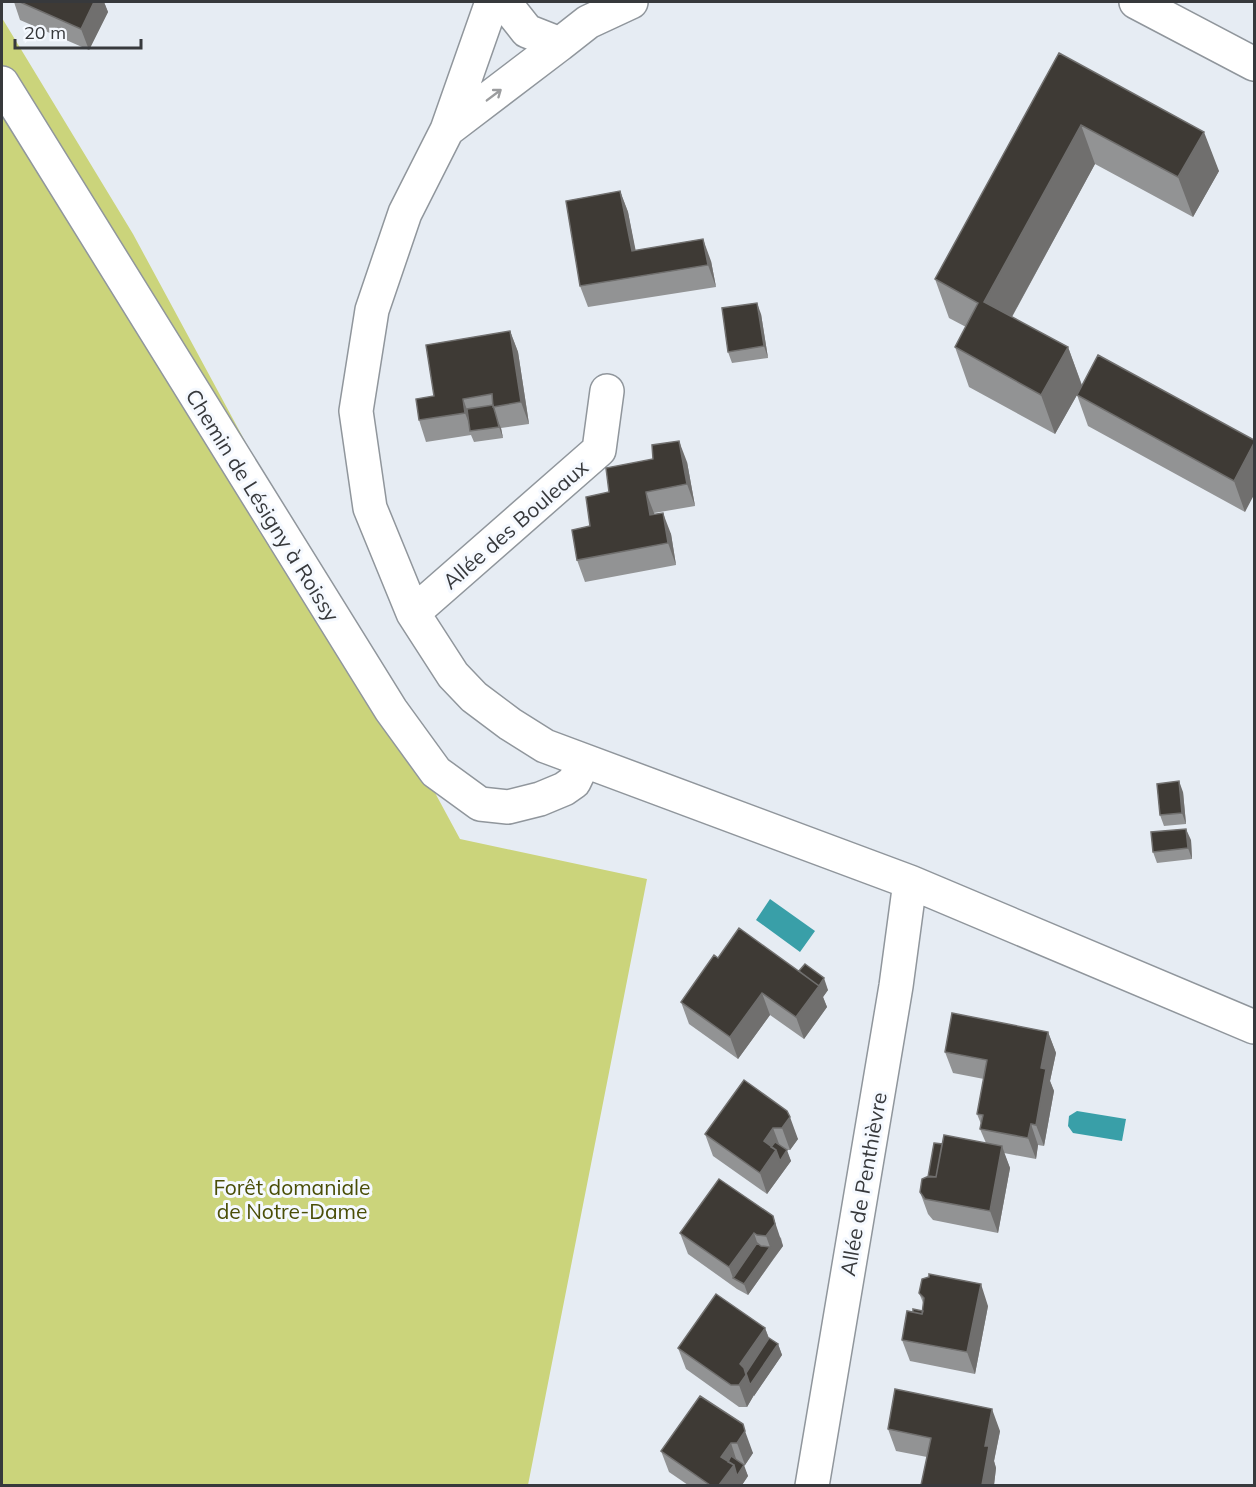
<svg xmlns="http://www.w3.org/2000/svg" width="1256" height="1487" viewBox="0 0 1256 1487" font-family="Mulish,sans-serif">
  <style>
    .green { fill: #cbd47b }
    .water { fill: #399fa8 }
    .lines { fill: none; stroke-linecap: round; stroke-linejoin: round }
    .minor-casing { stroke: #90969c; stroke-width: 36 }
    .minor { stroke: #fff; stroke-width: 33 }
    .wall { fill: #929394 }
    .shaded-wall { fill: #706f6e }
    .building { fill: #3e3a35; stroke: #706f6e; stroke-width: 1.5 }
    .oneway { stroke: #9b9c9e }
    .labels { text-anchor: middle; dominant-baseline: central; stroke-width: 6; stroke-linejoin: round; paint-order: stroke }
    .street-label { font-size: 21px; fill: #37393c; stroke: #f5f9ff }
    .park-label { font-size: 21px; fill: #4a4e07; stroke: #f5f9ff }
  </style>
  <rect width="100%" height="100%" fill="#e6ecf3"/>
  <path class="green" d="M2 18 133 234 460 839 647 879 528 1485H2Z"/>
  <path class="water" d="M770 899 815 931 800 952 756 920Z
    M1077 1111 1126 1119 1122 1141 1073 1133 1068 1126 1069 1116Z"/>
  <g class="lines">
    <defs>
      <path id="minor" d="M492 2 447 130 405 213 372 310 356 411 370 508 413 613 453 675 474 697 510 724 545 746 910 882 1254 1027
        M504 2 527 31 560 44 588 22 631 2
        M1136 2 1254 64
        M2 83 391 710 436 772 480 804 508 807 540 799 564 789 574 782 584 761
        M447 130 560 44
        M413 613 599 450 607 391
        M812 1486 896 986 910 882"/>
    </defs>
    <use href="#minor" class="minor-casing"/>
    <use href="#minor" class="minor"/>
  </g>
  <path class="wall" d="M14 2H104L108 12 89 50 20 20Z
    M1059 53 1219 171 1193 217 1095 164 1012 317 1068 347 1082 385 1254 440 1245 512 1088 426 1077 395 1055 434 969 387 955 347 966 327 949 318 935 279Z
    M620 191 628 212 635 250 711 261 716 287 588 307 580 286Z
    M761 314 768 358 732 363 728 352Z
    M510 331 518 352 529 424 501 428 503 438 474 442 471 435 426 442 419 420 434 396Z
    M687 462 695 506 654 513 671 534 676 565 585 582 577 560 590 526 609 492Z
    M1183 792 1186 824 1164 826 1160 815Z
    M1191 840 1192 859 1157 863 1153 852Z
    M718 958 799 971 828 990 823 997 827 1007 804 1039 770 1015 738 1059 689 1024 681 1002Z
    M1048 1032 1056 1053 1050 1081 1054 1091 1044 1146 1038 1145 1036 1159 1004 1153 1010 1168 998 1233 933 1220 928 1214 920 1192 928 1177 942 1144 986 1143 980 1129 981 1124 977 1114 984 1079 953 1073 945 1052Z
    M744 1080 798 1139 790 1150H786L791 1161 767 1194 713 1156 705 1134Z
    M719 1179 781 1238 783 1246 748 1295 737 1289 688 1254 680 1233Z
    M919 1293 988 1306 975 1374 910 1361 902 1340 913 1312 923 1311 924 1305Z
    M765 1328 769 1338 778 1344 782 1355 754 1396V1395L747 1407H739L686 1369 678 1348Z
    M700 1396 753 1453 745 1465H743L748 1476 742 1485H688L669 1472 661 1451Z
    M888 1429 1000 1431 994 1461 996 1468 994 1485H921L927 1457 896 1451Z"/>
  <path class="shaded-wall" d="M94 2H104L108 12 89 50 81 29Z
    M1081 125 1095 164 998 342 984 302Z
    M1204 132 1219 171 1193 217 1178 177Z
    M620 191 628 212 640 272 632 251Z
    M703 239 711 261 716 287 708 265Z
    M757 303 761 314 768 358 764 346Z
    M510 331 518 352 529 424 521 402Z
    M1068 347 1082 386 1055 434 1041 395Z
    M463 399 471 420 472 431 465 413Z
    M497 419 501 428 503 438 499 427Z
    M679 441 687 462 695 506 687 484Z
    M1254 443V495L1245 512 1234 481Z
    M646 492 654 513 658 537 650 515Z
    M663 513 671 534 676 565 668 543Z
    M1179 781 1183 792 1186 824 1182 813Z
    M1186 829 1191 840 1192 859 1188 848Z
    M824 978 828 990 823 997 827 1007 804 1039 796 1017Z
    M762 993 770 1015 738 1059 730 1037Z
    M1048 1032 1056 1053 1050 1081 1054 1091 1044 1146 1036 1125 1041 1068Z
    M790 1117 798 1139 790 1150 782 1128Z
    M1031 1124 1038 1145 1036 1159 1028 1138Z
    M773 1128 781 1149 787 1150 791 1161 767 1194 760 1173 764 1141Z
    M1002 1146 1010 1168 998 1233 990 1211Z
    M773 1216 783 1246 774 1258 766 1236Z
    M754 1233 761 1254 733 1278 729 1267Z
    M770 1247 774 1258 748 1295 744 1284Z
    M981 1284 988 1306 975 1374 967 1352Z
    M765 1328 773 1350 778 1344 782 1355 754 1396V1395L747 1407 739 1385 740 1364Z
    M992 1409 1000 1431 994 1461 996 1468 994 1485H982L985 1446Z
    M745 1431 753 1453 745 1465 737 1443Z
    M731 1443 738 1465H744L748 1476 742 1485H719L721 1457Z"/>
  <path class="building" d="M20 2H94L81 29Z
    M1059 53 1204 132 1178 177 1081 125 984 302 1068 347 1041 395 955 347 978 303 935 279Z
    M620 191 632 251 703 239 708 265 580 286 566 201Z
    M757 303 764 346 728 352 722 308Z
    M510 331 521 402 493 407 492 394 463 399 465 413 419 420 416 399 434 396 426 345Z
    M1098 355 1254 440V443L1234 481 1077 395Z
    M493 405 497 419 499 427 470 431 467 409Z
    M679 441 687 484 646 492 650 515 663 513 668 543 577 560 572 530 590 526 586 497 609 492 606 468 653 459 652 445Z
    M1179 781 1182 813 1160 815 1157 784Z
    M1186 829 1188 848 1153 852 1151 832Z
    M739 928 819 986 796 1017 762 993 730 1037 681 1002 714 955 718 958Z
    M805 964 824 978 819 986 799 971Z
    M952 1013 1048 1032 1041 1068 1046 1069 1036 1125 1031 1124 1028 1138 980 1129 983 1115 977 1114 987 1060 945 1052Z
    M744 1080 787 1111 790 1117 782 1128H773L764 1141 776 1150 760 1173 705 1134Z
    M944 1135 1002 1146 990 1211 925 1199 920 1192 922 1179 929 1176 936 1177Z
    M775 1142 787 1150 780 1161 776 1150 771 1147Z
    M934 1143 942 1144 936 1177H928Z
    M719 1179 773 1216 775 1224 766 1236 757 1235 754 1233 729 1267 680 1233Z
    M757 1243 761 1246 770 1247 744 1284 733 1278Z
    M929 1274 981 1284 967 1352 902 1340 907 1311 922 1314 924 1298 919 1293 922 1279 929 1277Z
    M716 1294 765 1328 740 1364 744 1368 746 1375 739 1385H731L678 1348Z
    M913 1309 923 1311 922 1314 913 1312Z
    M769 1338 778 1344 750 1385 746 1373Z
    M895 1389 992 1409 985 1446H989L982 1485H921L931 1438 888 1429Z
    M700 1396 743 1424 745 1431 737 1443H731L721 1457 734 1465 719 1485H710L661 1451Z
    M731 1456 744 1465 737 1476 734 1465 728 1462Z"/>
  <defs><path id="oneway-shaft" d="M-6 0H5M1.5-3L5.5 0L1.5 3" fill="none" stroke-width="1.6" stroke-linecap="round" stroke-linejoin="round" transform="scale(1.5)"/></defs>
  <use class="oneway" href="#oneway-shaft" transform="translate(494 95) rotate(-37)"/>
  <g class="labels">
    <g class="street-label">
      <text transform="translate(263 505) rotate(58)">Chemin de Lésigny à Roissy</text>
      <text transform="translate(515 524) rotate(-41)">Allée des Bouleaux</text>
      <text transform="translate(863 1184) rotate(-80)">Allée de Penthièvre</text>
    </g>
    <g class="park-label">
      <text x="292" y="1187">Forêt domaniale<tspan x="292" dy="24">de Notre-Dame</tspan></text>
    </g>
  </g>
  <rect width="1256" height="1487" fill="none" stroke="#37393c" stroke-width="6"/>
  <path d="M15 39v9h126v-9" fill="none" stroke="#37393c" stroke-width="3"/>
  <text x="24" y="39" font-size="18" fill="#37393c" stroke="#f5f9ff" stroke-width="4.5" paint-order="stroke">20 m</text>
</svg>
